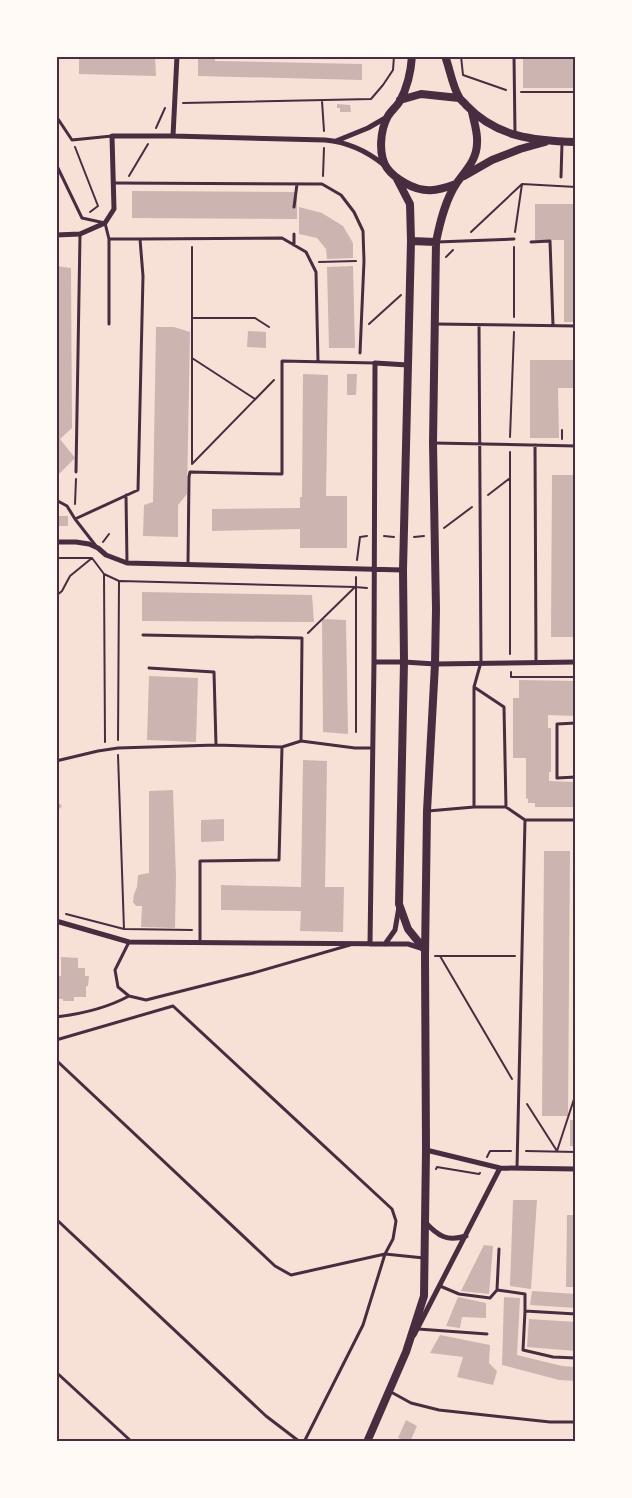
<svg xmlns="http://www.w3.org/2000/svg" width="632" height="1498" viewBox="0 0 632 1498" font-family="Raleway,sans-serif">
  <style>
    .building { fill: #ccb4b1 }
    .lines { fill: none; stroke-linecap: round; stroke-linejoin: round }
    .path { stroke: #4a2c40; stroke-width: 2 }
    .service { stroke: #4a2c40; stroke-width: 3 }
    .minor { stroke: #4a2c40; stroke-width: 5 }
    .tertiary { stroke: #4a2c40; stroke-width: 8 }
    .neatline { fill: none; stroke: #4a2c40; stroke-width: 2 }
  </style>
  <rect width="100%" height="100%" fill="#f7e1d7"/>
  <path class="building" d="M79 56H155L156 76 79 74Z
    M198 56H215V61L362 64V80L198 76Z
    M523 56H576V88H523Z
    M337 104 350 105 351 112H340V108H337Z
    M132 191 297 192V219L132 218Z
    M535 204H576V322H564V240H535Z
    M299 207 322 213 343 226 353 243V258L327 259 326 249 317 238 299 234Z
    M56 266 71 268 72 428 60 439 75 458 56 477Z
    M353 266 355 348H329L327 267Z
    M156 327H174L190 332 187 494 178 505V537L143 536 144 505 153 502Z
    M248 331 266 332V348L247 347Z
    M530 360H576V388H558L559 438H530Z
    M303 374 328 375 326 496H347V548H300V529L212 531V509L300 508V497H302Z
    M347 374H357L356 395H347Z
    M552 475H576V637H551Z
    M56 516H68V526H56Z
    M142 592 312 595 314 622 142 621Z
    M322 619 346 620 348 734 323 732Z
    M149 676 198 678 196 742 147 740Z
    M519 680 576 681V716L548 715V728H551V772H549V781L576 782V807H535V803H528V799L526 798V758H513V698H519Z
    M303 760 327 761 325 887H344L343 932 300 931 301 911 221 910V885L301 887Z
    M173 790 176 877 175 928 141 927 142 906H136L133 902 134 894 137 887 138 875 149 873V791Z
    M56 800 62 806 56 812Z
    M224 819V841L201 842V820Z
    M544 851H570L568 1116H542Z
    M61 957 78 958V968H85V976H89L88 986H86V997H74V1001H63V999H56V976H61Z
    M570 1120H576V1146H570Z
    M513 1200H537L531 1289 510 1286Z
    M567 1215H576V1287H566Z
    M484 1245 493 1246 489 1294 461 1291Z
    M532 1291 576 1294V1308L530 1305Z
    M458 1297 486 1303V1318L462 1317 460 1328 446 1326Z
    M504 1297 520 1298 517 1355 562 1366 576 1367V1381L559 1380 502 1365Z
    M529 1319 576 1322V1351L527 1347Z
    M440 1335 490 1345 489 1363 497 1371 493 1385 457 1377 463 1357 430 1353Z
    M406 1420 417 1426 410 1442 398 1438Z"/>
  <g class="lines">
    <path class="path" d="M461 56 463 75 506 90
      M521 92H576
      M322 101 324 131
      M183 103 371 99 383 85 393 70 394 56
      M156 128 165 108
      M75 147 98 206 90 212
      M129 176 148 144
      M323 176 324 148
      M471 232 522 184
      M515 232 522 184 576 187
      M192 247V464
      M446 257 453 250
      M319 262 356 261
      M514 317V247
      M192 318H255L269 327
      M369 324 401 295
      M192 358 255 399
      M562 430V439
      M510 437 514 332
      M192 464 274 380
      M488 495 510 478
      M75 504 76 479
      M444 528 472 507
      M384 536 394 537
      M414 537 424 536
      M103 542 109 534
      M56 558H91
      M357 560 360 537 367 536
      M104 574 119 581 118 740
      M120 581 355 587
      M56 596 62 591 70 576 92 558 104 574 105 742
      M308 633 355 587 367 588
      M510 654V452
      M511 672V677H576
      M356 732V577
      M118 755 124 929
      M66 914 124 929 192 930
      M435 956H515
      M440 956 512 1079
      M527 1104 557 1151 576 1093
      M526 1151 576 1152
      M487 1157 490 1151H511
      M436 1169 437 1167 479 1174 480 1173"/>
    <path class="service" d="M514 56 515 133
      M56 116 72 140 112 136
      M56 164 82 218 105 223 109 239H111
      M561 177 562 143
      M113 183 322 184 341 195 354 212 363 231 364 261 360 353
      M294 207 297 184
      M140 239 282 238 306 252 316 272 318 362
      M437 242 514 239
      M531 242 550 241 553 325
      M294 245V234
      M436 324 576 326
      M434 443 576 446
      M535 445 536 662
      M76 472 80 235
      M126 495 127 562
      M56 500 67 506 75 519 96 546
      M75 519 138 490 143 276 140 239H109V324
      M188 564 189 477 190 472 282 474V361L375 363
      M143 635 302 638 301 741
      M149 668 214 672 216 745
      M474 687 504 707 506 807 525 820 517 1168
      M576 723 557 724V778L576 777
      M56 761 98 751 118 748 216 745 282 747 301 741 355 748H373
      M474 807H506
      M428 811 474 807V687L481 662 479 325
      M525 820H576
      M129 942 115 970 118 987 129 996 146 1000 253 973 350 945
      M200 943V861L279 860 282 747
      M56 1017C81 1014 107 1008 129 996
      M56 1040 173 1006 392 1209 396 1221 393 1239 385 1254 363 1325 304 1442
      M56 1060 275 1266 291 1275 385 1254 424 1258
      M56 1219 266 1416 300 1442
      M440 1286 459 1294 490 1298 497 1290 499 1249
      M497 1290 525 1294V1311
      M576 1314 525 1311 523 1350 553 1357 576 1358
      M418 1329 487 1334
      M56 1372 132 1442
      M391 1392 411 1403 439 1410 550 1422H576"/>
    <path class="minor" d="M173 136 177 56
      M336 141 368 128 387 117
      M56 235 80 234 105 223 114 209 112 136H173L325 140C347 142 367 151 384 165
      M56 542H76L89 544 98 548 106 555 127 563 403 570
      M374 662 375 363 408 365
      M56 921 129 942 408 944 424 949
      M370 944 374 662H404L435 664 576 662
      M385 944 395 930 399 907
      M426 1150 500 1168 576 1169
      M425 1222C438 1236 447 1242 466 1236
      M414 1335 500 1168"/>
    <path class="tertiary" d="M412 56C411 71 407 88 400 101 397 106 391 111 388 116 380 130 378 155 387 168 392 175 398 179 405 183 424 194 437 191 456 184
      M445 56C450 69 452 85 459 97 460 100 464 102 466 105 496 137 534 141 576 142
      M400 100 421 94 459 98
      M464 176 492 160 520 149 545 142
      M397 179 410 204 411 241 403 570 404 662 399 904 408 929 425 950
      M411 241 436 242
      M367 1442 406 1352 424 1296 426 1150 425 956 427 811 435 664 436 609 433 443 436 242C440 222 445 201 456 184 465 171 477 160 477 143 478 133 474 122 472 112"/>
  </g>
  <rect width="632" height="1498" fill="none" stroke="#fffaf5" stroke-width="115"/>
  <rect x="58" y="58" width="516" height="1382" class="neatline"/>
</svg>
